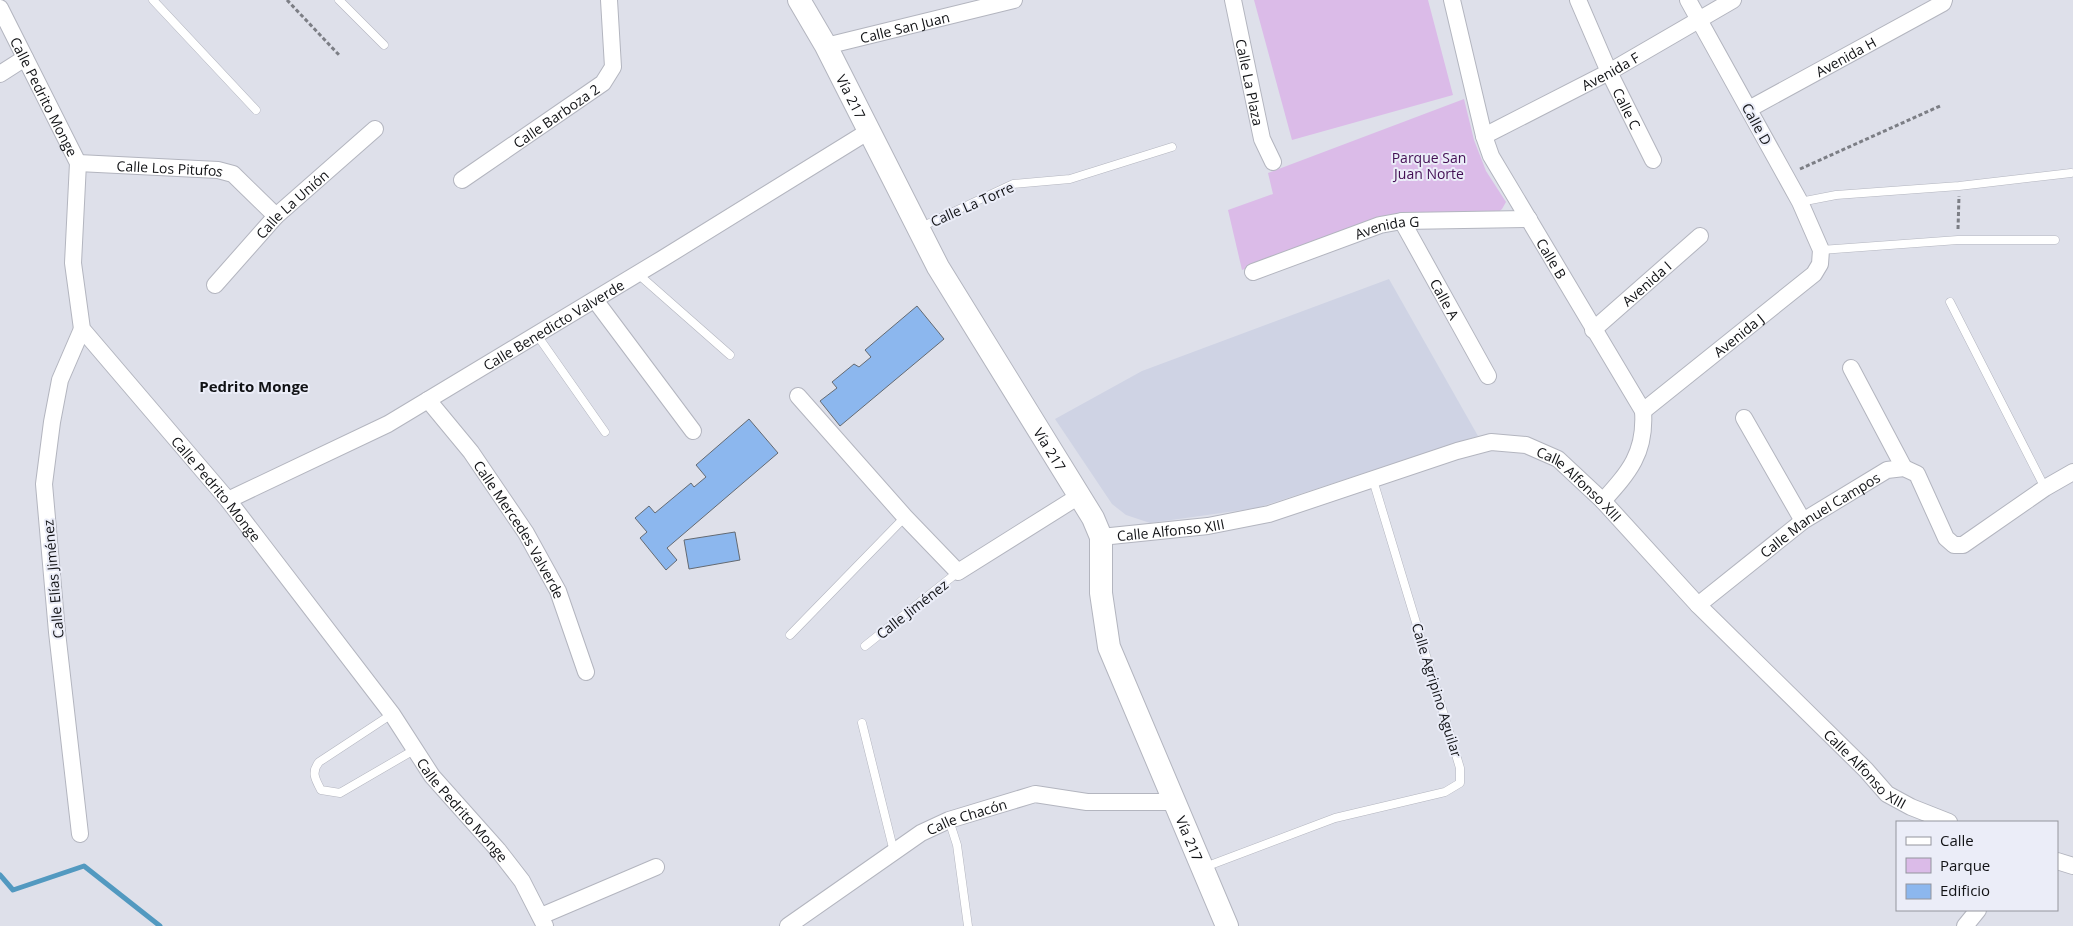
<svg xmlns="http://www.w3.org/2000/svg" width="2073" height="926" viewBox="0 0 2073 926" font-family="'Open Sans',sans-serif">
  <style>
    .built { fill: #cfd3e4 }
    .green { fill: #dbbbe8 }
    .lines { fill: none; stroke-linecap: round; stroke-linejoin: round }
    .stream { stroke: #5299c0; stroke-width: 5 }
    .building { fill: #8cb7ee; stroke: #646a72 }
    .service-casing { stroke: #b3b5bf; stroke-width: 9 }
    .minor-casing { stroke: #b3b5bf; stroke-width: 18 }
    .secondary-casing { stroke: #b3b5bf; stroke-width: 24 }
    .path { stroke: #7c7e85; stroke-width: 3; stroke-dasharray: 4 2.5; stroke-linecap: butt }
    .service { stroke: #fff; stroke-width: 8 }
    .minor { stroke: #fff; stroke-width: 16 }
    .secondary { stroke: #fff; stroke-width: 22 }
    .labels { text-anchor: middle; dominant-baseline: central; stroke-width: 4; stroke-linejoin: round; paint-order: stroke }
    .street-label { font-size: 14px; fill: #111215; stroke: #ebedf8 }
    .park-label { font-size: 14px; fill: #420e53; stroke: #ebedf8 }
    .neighbourhood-label { font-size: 15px; font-weight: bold; fill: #111215; stroke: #ebedf8 }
  </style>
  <rect width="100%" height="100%" fill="#dee0ea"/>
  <path class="built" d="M1389 279 1478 436 1257 508 1150 523 1126 515 1112 504 1055 419 1142 371Z"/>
  <path class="green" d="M1254 0H1428L1453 95 1292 140Z
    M1464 99 1474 140 1486 171 1506 202 1502 209 1496 214 1361 225 1242 270 1228 210 1273 194 1268 173Z"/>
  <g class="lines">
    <path class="stream" d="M0 875 13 890 84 866 160 926"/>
  </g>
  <path class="building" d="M917 306 944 339 840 426 820 401 837 388 832 382 854 364 859 367 871 357 865 350Z
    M749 419 778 453 667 548 677 560 666 570 640 538 647 532 635 518 649 506 655 513 691 483 694 487 706 477 696 465Z
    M735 532 740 560 689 569 684 540Z"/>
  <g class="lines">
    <defs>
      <path id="service" d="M153 0 256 110
        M339 0 384 45
        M1800 202 1836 195 1959 186 2071 173
        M921 227 1013 184 1070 179 1172 147
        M1821 250 1958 240H2055
        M638 274 730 355
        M1950 302 2045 488
        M537 335 605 432
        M790 635 905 517
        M865 646 958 572
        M392 714 319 762C311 772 315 779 321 790L340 793 414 750
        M862 723 894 852
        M949 820 957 845 968 926
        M1205 867 1335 818 1445 792 1460 783V768L1373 480"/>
      <g id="minor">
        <path id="s1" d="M1233 0 1262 139 1273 162"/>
        <path id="s2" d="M1452 0 1484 136 1491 156 1643 411C1646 453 1629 472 1603 501"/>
        <path id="s3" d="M1578 0 1609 72 1653 160"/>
        <path id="s4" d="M0 8 78 163 73 263 82 329 228 500 392 714 432 776 498 850 522 881 545 926"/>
        <path id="s5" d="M826 46 1014 0"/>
        <path d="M0 74 25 58"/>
        <path id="s6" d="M1749 109 1943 3 1944 0"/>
        <path id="s7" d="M1484 136 1609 72 1733 0"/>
        <path id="s8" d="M78 163 218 170 233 174 276 216"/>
        <path id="s9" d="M462 180 603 83 613 67 609 0"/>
        <path id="s10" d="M1402 221 1488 376"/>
        <path id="s11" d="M1253 272 1380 225 1402 221 1529 219"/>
        <path id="s12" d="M215 285 276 216 375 129"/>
        <path d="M595 300 693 431"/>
        <path id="s13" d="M1593 330 1700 236"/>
        <path d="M1851 368 1904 468"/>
        <path d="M798 396 905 517 958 572 1079 496"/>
        <path id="s14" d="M428 400 471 452 526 533 558 591 586 672"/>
        <path id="s15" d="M1643 411 1814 274 1820 264 1821 250 1800 202 1688 0"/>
        <path d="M1744 418 1803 521"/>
        <path id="s16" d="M228 500 388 424 662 259 869 131"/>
        <path id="s17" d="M1101 537 1208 526 1269 514 1457 451 1491 442 1526 445 1558 459 1603 501 1698 605 1866 770 1887 794 1911 807 1949 822"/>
        <path id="s18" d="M1698 605 1803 521 1887 470 1904 468 1917 474 1946 538 1954 545H1963L2045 488 2073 472"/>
        <path d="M80 834 57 632 44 484 52 422 60 380 82 329"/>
        <path d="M2057 861 2073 866"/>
        <path d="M541 916 656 867"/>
        <path id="s19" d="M788 926 921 833 949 820 1035 794 1087 802H1173"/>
        <path d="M1965 926 1978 910"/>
      </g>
      <g id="secondary">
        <path id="s20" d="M799 0 826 46 938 267 1093 518 1101 537V593L1109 647 1227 926"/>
      </g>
    </defs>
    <use href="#service" class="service-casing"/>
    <use href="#minor" class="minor-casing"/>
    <use href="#secondary" class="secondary-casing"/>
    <path class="path" d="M287 0 340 56
      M1800 169 1940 106
      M1958 229 1959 196"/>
    <use href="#service" class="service"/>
    <use href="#minor" class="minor"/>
    <use href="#secondary" class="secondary"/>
  </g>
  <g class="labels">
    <g class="street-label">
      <text stroke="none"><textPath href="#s5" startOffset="81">Calle San Juan</textPath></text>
      <text stroke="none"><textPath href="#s6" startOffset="110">Avenida H</textPath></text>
      <text stroke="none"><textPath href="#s7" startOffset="142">Avenida F</textPath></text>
      <text stroke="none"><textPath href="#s1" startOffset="84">Calle La Plaza</textPath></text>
      <text stroke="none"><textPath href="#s4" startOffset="99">Calle Pedrito Monge</textPath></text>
      <text stroke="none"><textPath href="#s20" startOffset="110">Vía 217</textPath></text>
      <text stroke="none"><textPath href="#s3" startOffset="119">Calle C</textPath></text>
      <text stroke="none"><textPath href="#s9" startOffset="114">Calle Barboza 2</textPath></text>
      <text transform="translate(1757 124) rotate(61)">Calle D</text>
      <text stroke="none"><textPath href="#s8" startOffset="92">Calle Los Pitufos</textPath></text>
      <text stroke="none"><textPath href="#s12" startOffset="112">Calle La Unión</textPath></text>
      <text transform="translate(972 204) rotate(-24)">Calle La Torre</text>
      <text stroke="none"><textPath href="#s11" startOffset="142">Avenida G</textPath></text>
      <text stroke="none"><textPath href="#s2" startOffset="280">Calle B</textPath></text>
      <text stroke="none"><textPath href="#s13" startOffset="71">Avenida I</textPath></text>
      <text stroke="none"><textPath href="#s10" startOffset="89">Calle A</textPath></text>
      <text stroke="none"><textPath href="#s16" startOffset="370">Calle Benedicto Valverde</textPath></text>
      <text stroke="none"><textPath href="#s15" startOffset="122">Avenida J</textPath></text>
      <text stroke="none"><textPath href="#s20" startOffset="515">Vía 217</textPath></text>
      <text stroke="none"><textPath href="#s17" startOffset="505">Calle Alfonso XIII</textPath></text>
      <text stroke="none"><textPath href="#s4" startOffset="549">Calle Pedrito Monge</textPath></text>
      <text stroke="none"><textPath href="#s18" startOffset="152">Calle Manuel Campos</textPath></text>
      <text stroke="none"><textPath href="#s17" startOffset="70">Calle Alfonso XIII</textPath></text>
      <text stroke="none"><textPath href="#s14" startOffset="159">Calle Mercedes Valverde</textPath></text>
      <text transform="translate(53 579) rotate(-95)">Calle Elías Jiménez</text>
      <text transform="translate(912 609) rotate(-38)">Calle Jiménez</text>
      <text transform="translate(1437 690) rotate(73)">Calle Agripino Aguilar</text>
      <text stroke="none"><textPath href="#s17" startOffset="910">Calle Alfonso XIII</textPath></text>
      <text stroke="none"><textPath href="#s4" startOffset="954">Calle Pedrito Monge</textPath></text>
      <text stroke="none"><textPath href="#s19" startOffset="211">Calle Chacón</textPath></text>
      <text stroke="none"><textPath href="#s20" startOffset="935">Vía 217</textPath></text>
    </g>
    <g class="park-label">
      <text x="1429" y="157">Parque San<tspan x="1429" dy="16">Juan Norte</tspan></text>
    </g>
    <g class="neighbourhood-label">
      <text x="254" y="386">Pedrito Monge</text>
    </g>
  </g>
  <rect x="1896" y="821" width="162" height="90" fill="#ebedf8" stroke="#94959d"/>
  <rect x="1906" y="837" width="25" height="8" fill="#ffffff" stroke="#94959d"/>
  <text x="1940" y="846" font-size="15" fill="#111215">Calle</text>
  <rect x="1906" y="858" width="25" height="15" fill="#dbbbe8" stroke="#94959d"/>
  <text x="1940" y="871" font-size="15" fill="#111215">Parque</text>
  <rect x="1906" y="884" width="25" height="15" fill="#8cb7ee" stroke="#94959d"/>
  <text x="1940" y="896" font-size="15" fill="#111215">Edificio</text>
</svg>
